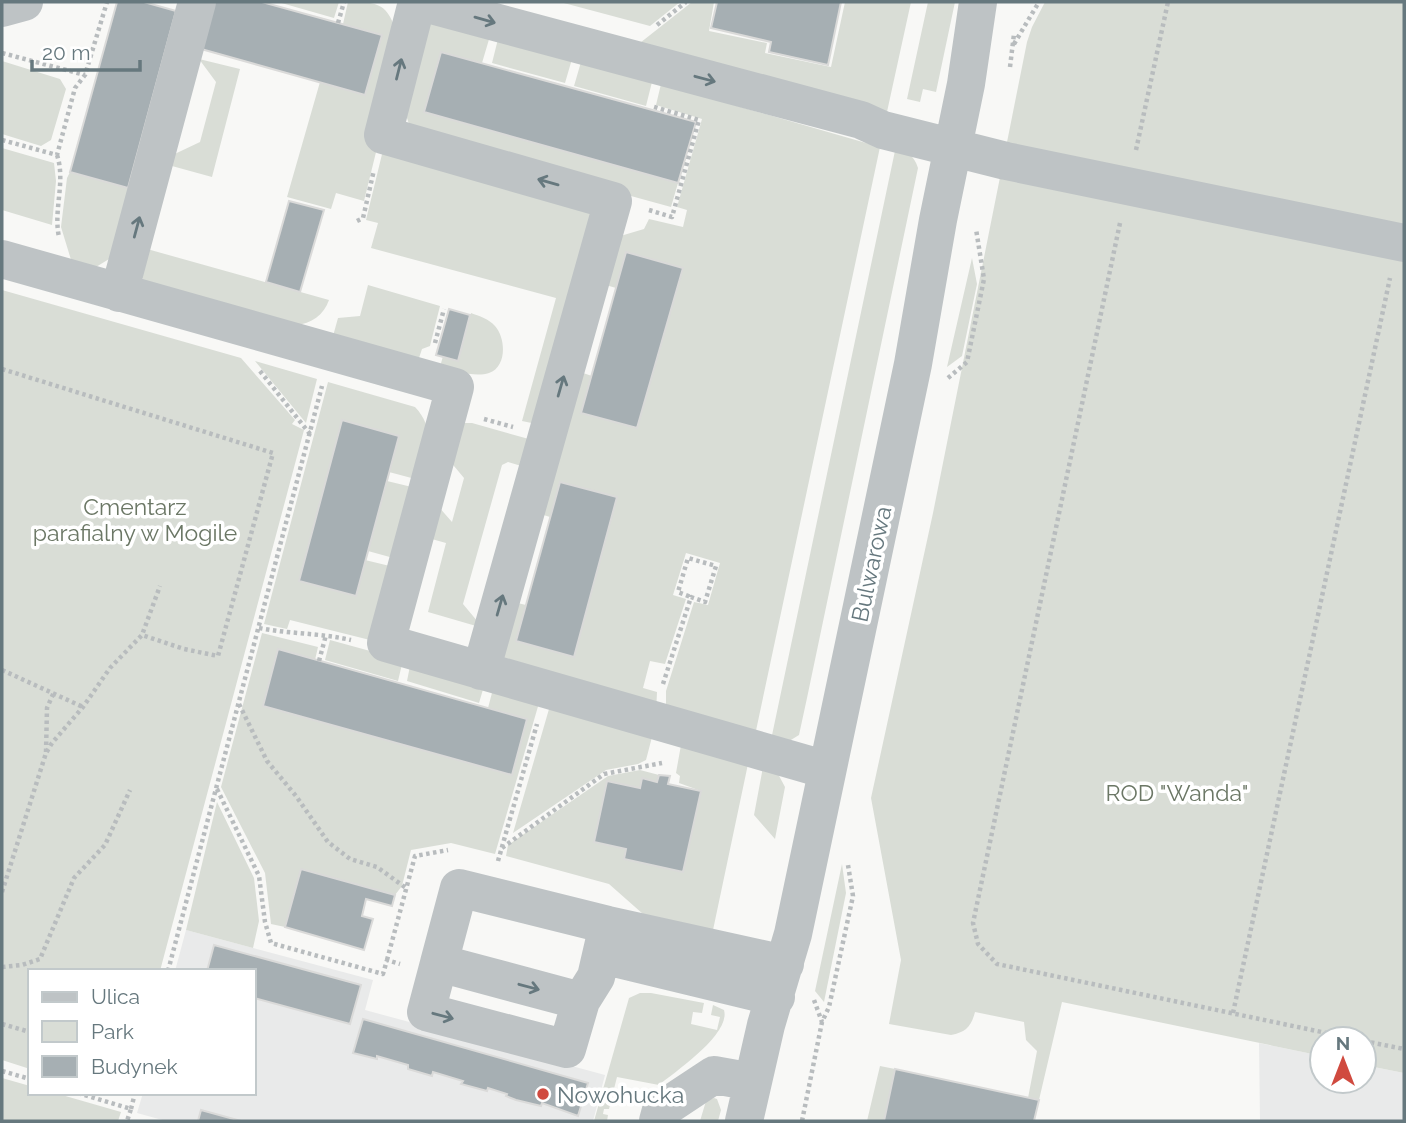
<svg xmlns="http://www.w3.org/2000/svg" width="1406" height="1123" viewBox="0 0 1406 1123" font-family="Raleway,sans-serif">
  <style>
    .built { fill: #e9eaea }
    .green { fill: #d9ddd6 }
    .building { fill: #a6afb3; stroke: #dadad9; stroke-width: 2 }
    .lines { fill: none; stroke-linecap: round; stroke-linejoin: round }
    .path { stroke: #b8bcbe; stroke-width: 4.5; stroke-dasharray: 3.5 3.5; stroke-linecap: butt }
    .minor { stroke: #bec3c5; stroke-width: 38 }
    .oneway { stroke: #66787e }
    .poi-dot { fill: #d04a3f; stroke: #fff; stroke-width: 2.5 }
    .labels { text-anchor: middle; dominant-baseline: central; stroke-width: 7; stroke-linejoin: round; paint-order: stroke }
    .park-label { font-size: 23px; fill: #6b7765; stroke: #fff }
    .street-label { font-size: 23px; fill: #66787e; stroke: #fff }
    .poi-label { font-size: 23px; fill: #66787e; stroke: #fff; text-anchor: start }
  </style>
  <rect width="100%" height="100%" fill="#f8f8f6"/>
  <path class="built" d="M186 930 373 980 365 1010 605 1075 593 1121H166L137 1113 143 1093H254V971H175Z
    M1259 1043 1322 1056V1081H1364V1065L1404 1073V1121H1260Z"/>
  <path class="green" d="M278 2H339L334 18Z
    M348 2C374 2 387 2 395 29L378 144 364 201 336 193 331 209 287 197 320 82 365 94 382 35 343 24Z
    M560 2H680L650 26Z
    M692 2H714L709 31 767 43 765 53 831 67 845 2H911L885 121 631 50Z
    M928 2H955L936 92 923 89 920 102 907 99Z
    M1045 2H1404V1073L1364 1065V1039H1322V1056L1062 1002 1039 1100 1028 1098 1037 1051 1026 1040 1024 1022 975 1012C971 1027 966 1032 951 1035L889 1024 901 960 871 798 933 513 1027 42 1032 27Z
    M430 22 490 36 482 63 441 52 424 112 678 183 671 207 424 139 409 124 403 106Z
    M498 39 572 59 565 83 492 63Z
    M199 59 240 69 212 177 161 163 162 160 200 142 216 82Z
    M2 61 60 79 66 89 51 140 41 146 2 134Z
    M581 62 652 82 646 106 574 86Z
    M661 84 880 147 754 740 666 715V691L694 602 708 605 720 563 686 553 673 595 686 599 665 664 650 661 643 688 657 692 656 714 513 674 497 646 509 601 526 605 516 641 574 657 617 498 560 482 550 517 534 512 574 370 592 376 582 413 637 428 683 268 626 252 616 288 599 283 617 237 644 229 649 219 683 227 687 210 677 207 702 119 656 105Z
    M384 146 594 211 541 425 522 421 556 298 371 248 378 223 366 220Z
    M896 146C907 152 914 155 918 168L807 698 799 735 786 743 771 740Z
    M2 148 54 163 56 181 52 225 2 210Z
    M70 172 128 188 114 256 96 267 72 263 61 227 67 178Z
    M140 247 329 300C324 315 311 324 296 325L144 282 137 267Z
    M972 258 977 284 962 356 947 367Z
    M368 285 440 306 430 346 422 349 418 361 333 336 338 318 360 316Z
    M2 290 241 358 295 420 292 424 304 430 160 971H30V1069L2 1060Z
    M471 313C479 316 489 319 495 326 506 338 507 367 489 373 474 378 455 370 440 367L443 356 458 360Z
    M255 361 317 379 306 423Z
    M328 382 415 407C437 430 426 452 419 480L389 472 398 436 342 420 299 580 355 596 365 560 394 567 374 641 290 620 287 629 264 624Z
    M453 423H472L536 441 528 468 508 462 502 465 463 604 483 628 428 612 446 543 421 536 431 498 452 522 464 478 444 454Z
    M387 481 416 488 397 559 368 551Z
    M262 633 318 647 315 660 278 650 263 706 512 775 527 719 488 708 493 689 539 703 495 854 451 843 411 850 402 886 395 895 302 869 285 927 271 924 265 873 221 787Z
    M330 640 403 660 398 681 325 660Z
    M410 666 484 686 479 703 407 681Z
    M549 709 652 737 646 760 638 764 606 770 513 833Z
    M681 745 748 764 713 930 643 914 609 884 506 856 508 845 608 776 640 770 659 775 657 782 642 778 640 788 607 781 594 842 626 849 624 859 683 871 701 791 679 783 680 776 676 773Z
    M763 767 777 772 785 787 775 839 754 815Z
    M217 802 254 878 259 921 253 948 186 930Z
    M842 864 846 893 824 1002 815 991Z
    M640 993H651L704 1003 702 1013 693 1012 691 1024 717 1030 720 1017 711 1015 713 1005 724 1010C731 1034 676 1071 659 1085L617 1077 609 1109H604L603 1114 608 1115 607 1121H594L629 998Z
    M880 1066 895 1069 884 1121H867Z
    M2 1078 30 1086V1093H55L121 1112 118 1121H2Z
    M714 1098 717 1099 721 1110 718 1121H700L706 1101Z"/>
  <path class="building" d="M117 2H144L176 11 128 188 70 172Z
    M207 2H262L382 35 365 95 194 47Z
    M717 2H841L828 65 769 52 771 42 711 28Z
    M441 52 696 122 678 183 424 112Z
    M289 201 324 210 300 292 266 282Z
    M626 252 683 268 637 428 581 413Z
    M449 309 470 315 458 361 436 355Z
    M342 420 399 436 356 596 299 581Z
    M560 482 617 497 574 657 516 641Z
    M278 649 527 719 512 775 263 706Z
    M659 775 670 776 668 784 701 791 683 872 624 859 626 849 594 842 607 781 640 788 642 778 657 782Z
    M301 869 395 895 392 906 366 899 362 916 373 919 364 950 285 927Z
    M214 945 361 985 350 1024 254 998V971H207Z
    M363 1019 588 1083 578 1116 542 1103 541 1106 516 1100 506 1096 507 1094 488 1088 487 1091 461 1084 463 1081 433 1072 432 1076 408 1069V1065L377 1056V1059L353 1053Z
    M895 1069 1039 1100 1034 1121H884Z
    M201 1110 241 1121H198Z"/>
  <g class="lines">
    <path class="path" d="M338 23 344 2
      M657 25 686 2
      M1014 44 1039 2
      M2 53 85 75
      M1010 67 1014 34
      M2 140 57 155 75 88 85 75 107 2
      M1136 150 1168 2
      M57 155C66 182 53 210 59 237
      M649 210 672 217 699 120 651 106
      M357 221 363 218 374 170
      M1120 223 973 923 978 944 997 964 1355 1039
      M435 343 444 309
      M2 369 273 453 218 656 184 649 142 635
      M260 371 310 434
      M948 378 967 362 984 279 976 229
      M484 419 513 427
      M259 628C290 634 320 633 351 640
      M319 661 326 635
      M2 670 83 707
      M663 684 691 597 705 602 716 566 688 558 678 592 691 597
      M239 704 267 761 296 796 328 842 350 859 377 867 406 888
      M46 752 47 708 54 692
      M217 789 259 876 265 922 271 943 383 974 387 960 400 964
      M502 848 604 774 662 763
      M498 861 537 724
      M2 892 46 753 52 743 83 707 110 668 142 635 160 586
      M387 960 415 856 448 850
      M2 967 22 965 40 959 74 878 105 845 130 790
      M168 971 322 386
      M814 1000 822 1022
      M1233 1013 1390 278
      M2 1024 30 1032
      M1364 1041 1404 1049
      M2 1071 30 1079
      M78 1093 131 1109 127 1121
      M131 1109 135 1093
      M802 1121 822 1022 829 1007 853 896 848 865"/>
    <path class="minor" d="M417 2 383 135 613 201 481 671
      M420 2 861 120 883 130 1006 161 1404 243
      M2 8 24 2
      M2 259 455 387 386 643 827 770
      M119 293 197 2
      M608 925 596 977 581 1001 439 963 459 888 608 925 785 964
      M602 955 776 997
      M439 963 426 1012 567 1049 581 1001
      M658 1121 661 1110 714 1075 753 1082
      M744 1121 766 1025 793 934 913 364 938 220 966 84 978 2"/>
  </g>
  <defs><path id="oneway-shaft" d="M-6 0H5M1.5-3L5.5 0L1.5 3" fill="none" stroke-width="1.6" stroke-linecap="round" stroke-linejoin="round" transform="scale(1.75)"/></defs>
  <g class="oneway">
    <use href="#oneway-shaft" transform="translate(485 20) rotate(16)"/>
    <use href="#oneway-shaft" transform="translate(399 69) rotate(-76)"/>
    <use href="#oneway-shaft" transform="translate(705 79) rotate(15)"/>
    <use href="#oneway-shaft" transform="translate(548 182) rotate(-164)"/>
    <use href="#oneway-shaft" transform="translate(137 227) rotate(-75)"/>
    <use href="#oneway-shaft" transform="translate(561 386) rotate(-74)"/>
    <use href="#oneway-shaft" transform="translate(500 605) rotate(-74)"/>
    <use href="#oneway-shaft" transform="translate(529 987) rotate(15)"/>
    <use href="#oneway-shaft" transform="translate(443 1016) rotate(15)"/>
  </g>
  <circle class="poi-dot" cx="543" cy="1094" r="7"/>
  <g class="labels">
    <g class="park-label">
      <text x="135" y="506">Cmentarz<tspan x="135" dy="26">parafialny w Mogile</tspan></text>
      <text x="1177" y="792">ROD "Wanda"</text>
    </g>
    <g class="street-label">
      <text transform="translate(871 564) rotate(-78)">Bulwarowa</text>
    </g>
    <g class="poi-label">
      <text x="557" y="1094">Nowohucka</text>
    </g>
  </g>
  <rect width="1406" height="1123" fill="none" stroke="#66787e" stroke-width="7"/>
  <rect x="28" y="969" width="228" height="126" fill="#ffffff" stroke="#c2c9cb" stroke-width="2"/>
  <rect x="42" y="992" width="35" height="10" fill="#bec3c5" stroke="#c2c9cb" stroke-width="2"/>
  <text x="91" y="1004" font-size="21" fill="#66787e">Ulica</text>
  <rect x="42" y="1021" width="35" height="21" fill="#d9ddd6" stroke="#c2c9cb" stroke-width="2"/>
  <text x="91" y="1039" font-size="21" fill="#66787e">Park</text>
  <rect x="42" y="1056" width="35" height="21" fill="#a6afb3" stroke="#c2c9cb" stroke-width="2"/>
  <text x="91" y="1074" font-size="21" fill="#66787e">Budynek</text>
  <g transform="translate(1343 1060)"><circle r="33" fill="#ffffff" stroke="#c2c9cb" stroke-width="2"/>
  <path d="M0-5L12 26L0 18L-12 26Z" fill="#d04a3f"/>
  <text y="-10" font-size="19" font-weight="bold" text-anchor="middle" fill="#66787e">N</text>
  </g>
  <path d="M32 60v10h108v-10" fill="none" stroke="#66787e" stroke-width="3.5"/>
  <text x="42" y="60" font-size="21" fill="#66787e" stroke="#ffffff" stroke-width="5" paint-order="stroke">20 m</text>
</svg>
